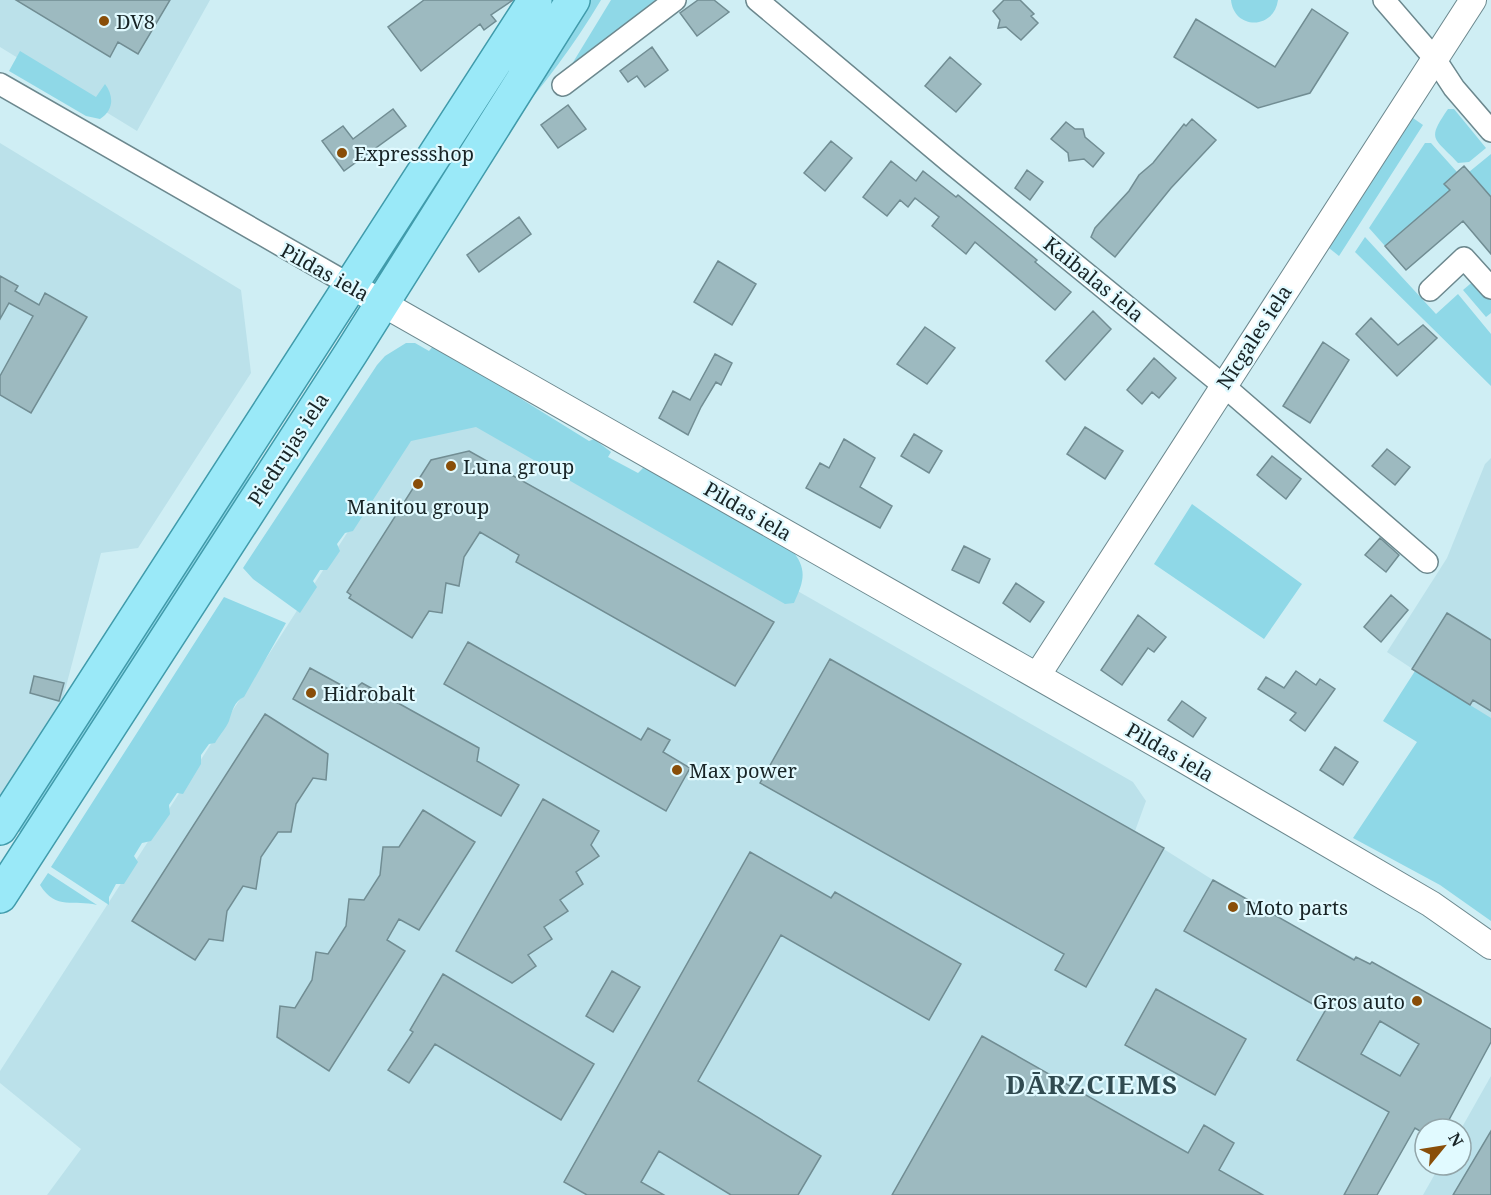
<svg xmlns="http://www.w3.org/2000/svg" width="1491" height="1195" viewBox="0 0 1491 1195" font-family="'Noto Serif',serif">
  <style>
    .built { fill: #bbe1ea }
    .green { fill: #8fd8e7 }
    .building { fill: #9dbac0; stroke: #718d93; stroke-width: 1.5; fill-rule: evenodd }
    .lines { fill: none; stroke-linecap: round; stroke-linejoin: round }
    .minor-casing { stroke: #6c888e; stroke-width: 24 }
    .tertiary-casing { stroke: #6c888e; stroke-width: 28 }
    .primary-casing { stroke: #409bab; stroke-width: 36 }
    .minor { stroke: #fff; stroke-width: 21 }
    .tertiary { stroke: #fff; stroke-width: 26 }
    .primary { stroke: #9ae9f8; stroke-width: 33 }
    .poi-dot { fill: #894e09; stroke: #e1faff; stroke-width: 2 }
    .labels { text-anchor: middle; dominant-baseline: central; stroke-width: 4.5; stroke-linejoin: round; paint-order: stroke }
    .poi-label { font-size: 20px; fill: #182426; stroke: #e1faff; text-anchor: start }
    .street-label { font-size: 20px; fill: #182426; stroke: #e1faff }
    .district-label { font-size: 26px; font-weight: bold; letter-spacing: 1.5px; fill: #304a50; stroke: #e1faff }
  </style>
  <rect width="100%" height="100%" fill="#cfeef4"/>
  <path class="built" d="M0 0H210L137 131 0 47Z
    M0 143 241 290 251 373 138 548 101 553 63 698 0 800Z
    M485 413 1133 782 1146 801 1135 831 1213 880 1338 951 1370 964 1372 962 1491 1029 1425 1129V1134L1415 1128 1377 1195H47L81 1149 0 1083V1071L409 437Z
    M1491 458V721L1387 652 1447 558 1485 464Z
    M1491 1076V1195H1423L1440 1165H1461V1129Z"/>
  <path class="green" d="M585 0H601C571 50 538 94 498 137Z
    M611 0H666L578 65 572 64Z
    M1231 0H1278C1274 30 1234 30 1231 0Z
    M20 51 96 97 105 84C114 96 114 110 100 119L86 116 9 71Z
    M1448 109H1454L1486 148 1469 162 1458 163C1434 137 1426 141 1448 109Z
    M1413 118 1423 125 1339 256 1329 248Z
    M1425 143H1431L1457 172 1444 184 1450 190 1385 246 1369 228Z
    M1491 154V197L1469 172Z
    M1365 237 1436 314 1458 294 1491 334V386L1355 252Z
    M1476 279 1491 297V313L1486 317 1463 290Z
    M406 343H415L429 351 434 345 589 441 594 439 611 452 608 457 638 473 643 468 654 471 791 549C808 569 804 581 794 603L785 604 476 427 411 441 353 531 345 533 337 544 340 551 327 570H320L313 581 317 587 300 613 253 579 243 568 377 365 385 356Z
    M267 441 232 512 23 834 12 827Z
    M1192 504 1302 584 1264 639 1154 564Z
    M224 597 286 623 244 697C234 701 232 712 229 721 226 728 219 736 215 743L209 744 201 755V764L183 794 177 793 169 805 170 814 151 841 142 843 134 856 138 862 124 884H116L109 897V905L51 867Z
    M1415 671 1491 718V921L1440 885 1353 838 1417 742 1383 721Z
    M48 873 97 905C74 899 56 911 40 885Z"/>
  <path class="building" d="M16 0H170L138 54 118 42 110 57Z
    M424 0H513L491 15 496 21 484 30 480 24 421 71 388 27Z
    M698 0H714L729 12 697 36 680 13Z
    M1004 0H1020L1034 14 1031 16 1038 23 1021 40 1006 27 998 28 1000 20 993 11Z
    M1312 9 1348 33 1310 93 1258 108 1174 57 1196 19 1275 67Z
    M652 47 668 70 645 87 637 76 628 82 620 71Z
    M950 57 981 84 956 112 925 86Z
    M568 105 586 129 558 148 541 125Z
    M393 109 406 126 344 171 322 141 343 126 353 139Z
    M1192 119 1216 140 1171 188 1115 257 1091 237 1095 228 1129 191 1139 175 1153 163 1184 124 1186 126Z
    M1066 122 1075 129H1083L1085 137 1104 153 1093 167 1084 159 1069 161 1068 153 1051 139Z
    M831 141 852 158 825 191 804 173Z
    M891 161 916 181 923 171 956 197 958 195 1037 260 1035 262 1071 292 1055 310 975 242 966 254 932 226 939 217 915 198 908 207 900 200 887 216 863 197Z
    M1464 166 1491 197V254L1463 221 1406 270 1385 246 1450 190 1444 184Z
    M1027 170 1043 182 1030 200 1015 188Z
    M519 217 531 234 479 272 467 255Z
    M718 261 756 284 732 325 694 302Z
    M0 276 18 286 15 291 39 305 45 293 87 317 31 413 0 395V376L33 316 9 303 0 319Z
    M1093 311 1111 329 1065 380 1046 361Z
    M1371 318 1398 345 1423 325 1437 338 1397 376 1356 334Z
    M925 327 955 348 927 384 897 364Z
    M1323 342 1349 360 1310 423 1283 406Z
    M715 354 732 363 721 385 716 382 701 407 688 435 659 418 673 391 690 400Z
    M1154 358 1176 378 1159 398 1152 392 1142 404 1127 390Z
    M1085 427 1123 451 1105 479 1067 454Z
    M914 434 942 451 929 473 901 456Z
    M844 439 875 458 860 487 892 506 880 528 806 488 820 463 829 468Z
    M1387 449 1410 467 1395 485 1372 466Z
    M469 451 774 622 735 686 516 562 519 555 480 532 464 557 459 586 446 583 442 613 429 611 412 638 349 598 351 595 347 592 431 460Z
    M1272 456 1301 479 1286 499 1257 475Z
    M1380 538 1399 555 1386 572 1365 555Z
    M964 546 990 559 979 583 952 570Z
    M1016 583 1044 602 1030 622 1003 603Z
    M1391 595 1408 610 1381 642 1364 627Z
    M1447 613 1491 640V711L1473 700 1470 705 1412 669Z
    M1138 615 1166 637 1154 652 1148 648 1122 685 1101 670Z
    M468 642 641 740 648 728 670 740 663 752 690 768 666 811 444 684Z
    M830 659 1164 848 1086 987 1055 970 1064 954 760 783Z
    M310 668 352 691 362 683 479 748 477 761 519 785 501 816 293 699Z
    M1296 671 1316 685 1320 679 1335 689 1305 731 1290 720 1296 713 1258 689 1266 677 1284 688Z
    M34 676 64 683 59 701 30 693Z
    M1182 701 1206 718 1193 737 1168 720Z
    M265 714 328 754 326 780 313 778 296 804 291 832H278L261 857 256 889 243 886 227 911 223 941 209 939 195 960 132 921Z
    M1335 747 1358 762 1343 785 1320 770Z
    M543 799 599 831 591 845 599 856 576 872 583 884 560 900 568 911 544 927 552 939 528 955 536 966 512 983 456 951Z
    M423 810 475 842 419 930 399 919 387 940 405 951 329 1071 277 1037 280 1006 295 1008 312 980 316 952 328 954 346 926 349 899 364 900 380 875 383 847H399Z
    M750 852 831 898 835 892 961 964 929 1020 781 935 698 1081 821 1156 798 1195H731L659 1151 641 1182 664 1195H587L564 1182Z
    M1213 880 1354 960 1356 957 1370 964 1372 962 1491 1029V1042L1444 1129H1425V1134L1415 1128 1377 1195H1344L1389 1112 1297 1060 1325 1011 1184 931ZM1380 1021 1419 1044 1400 1076 1361 1054Z
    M612 971 640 987 613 1032 586 1016Z
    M443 974 594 1064 561 1120 435 1044 409 1083 388 1070 413 1032 410 1030Z
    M1156 989 1246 1039 1215 1095 1125 1045Z
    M982 1036 1188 1153 1204 1125 1234 1143 1219 1170 1263 1195H892Z
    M1491 1131V1195H1453Z"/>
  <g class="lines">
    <defs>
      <path id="minor" d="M757 0 951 163 1224 386 1427 562
        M1384 0 1435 59 1454 88 1491 131
        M0 84 352 286
        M563 85 675 0
        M1430 290 1464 258 1491 288"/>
      <path id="tertiary" d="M352 286 1174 754 1431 904 1491 946
        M1037 676 1473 0"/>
      <path id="primary" d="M0 828 535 0
        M0 896 351 353 573 0"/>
    </defs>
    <use href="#minor" class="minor-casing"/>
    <use href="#tertiary" class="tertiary-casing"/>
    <use href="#primary" class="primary-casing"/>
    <use href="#minor" class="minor"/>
    <use href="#tertiary" class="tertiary"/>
    <use href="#primary" class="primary"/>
  </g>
  <g class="poi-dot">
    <circle cx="104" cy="21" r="6"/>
    <circle cx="342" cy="153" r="6"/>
    <circle cx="451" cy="466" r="6"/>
    <circle cx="418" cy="484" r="6"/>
    <circle cx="311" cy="693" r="6"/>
    <circle cx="677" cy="770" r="6"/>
    <circle cx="1233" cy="907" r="6"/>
    <circle cx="1417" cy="1001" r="6"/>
  </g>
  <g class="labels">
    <g class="poi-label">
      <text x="116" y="21">DV8</text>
      <text x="354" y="153">Expressshop</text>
      <text x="463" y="466">Luna group</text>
      <text x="418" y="506" text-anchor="middle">Manitou group</text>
      <text x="323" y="693">Hidrobalt</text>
      <text x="689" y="770">Max power</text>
      <text x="1245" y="907">Moto parts</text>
      <text x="1405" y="1001" text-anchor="end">Gros auto</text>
    </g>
    <g class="street-label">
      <text transform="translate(325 272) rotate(29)">Pildas iela</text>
      <text transform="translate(1094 279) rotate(39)">Kaibalas iela</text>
      <text transform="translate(1254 337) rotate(-57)">Nīcgales iela</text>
      <text transform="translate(288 449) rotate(-57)">Piedrujas iela</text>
      <text transform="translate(748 511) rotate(30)">Pildas iela</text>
      <text transform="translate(1170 752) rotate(30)">Pildas iela</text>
    </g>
    <g class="district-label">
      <text x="1092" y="1084">DĀRZCIEMS</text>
    </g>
  </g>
  <g transform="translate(1443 1147) rotate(60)"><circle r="28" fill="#e1faff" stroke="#91a4a8" stroke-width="1.5"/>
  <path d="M0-4.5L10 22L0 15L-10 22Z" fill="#894e09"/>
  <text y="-9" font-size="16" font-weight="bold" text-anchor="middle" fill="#182426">N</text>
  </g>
</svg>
